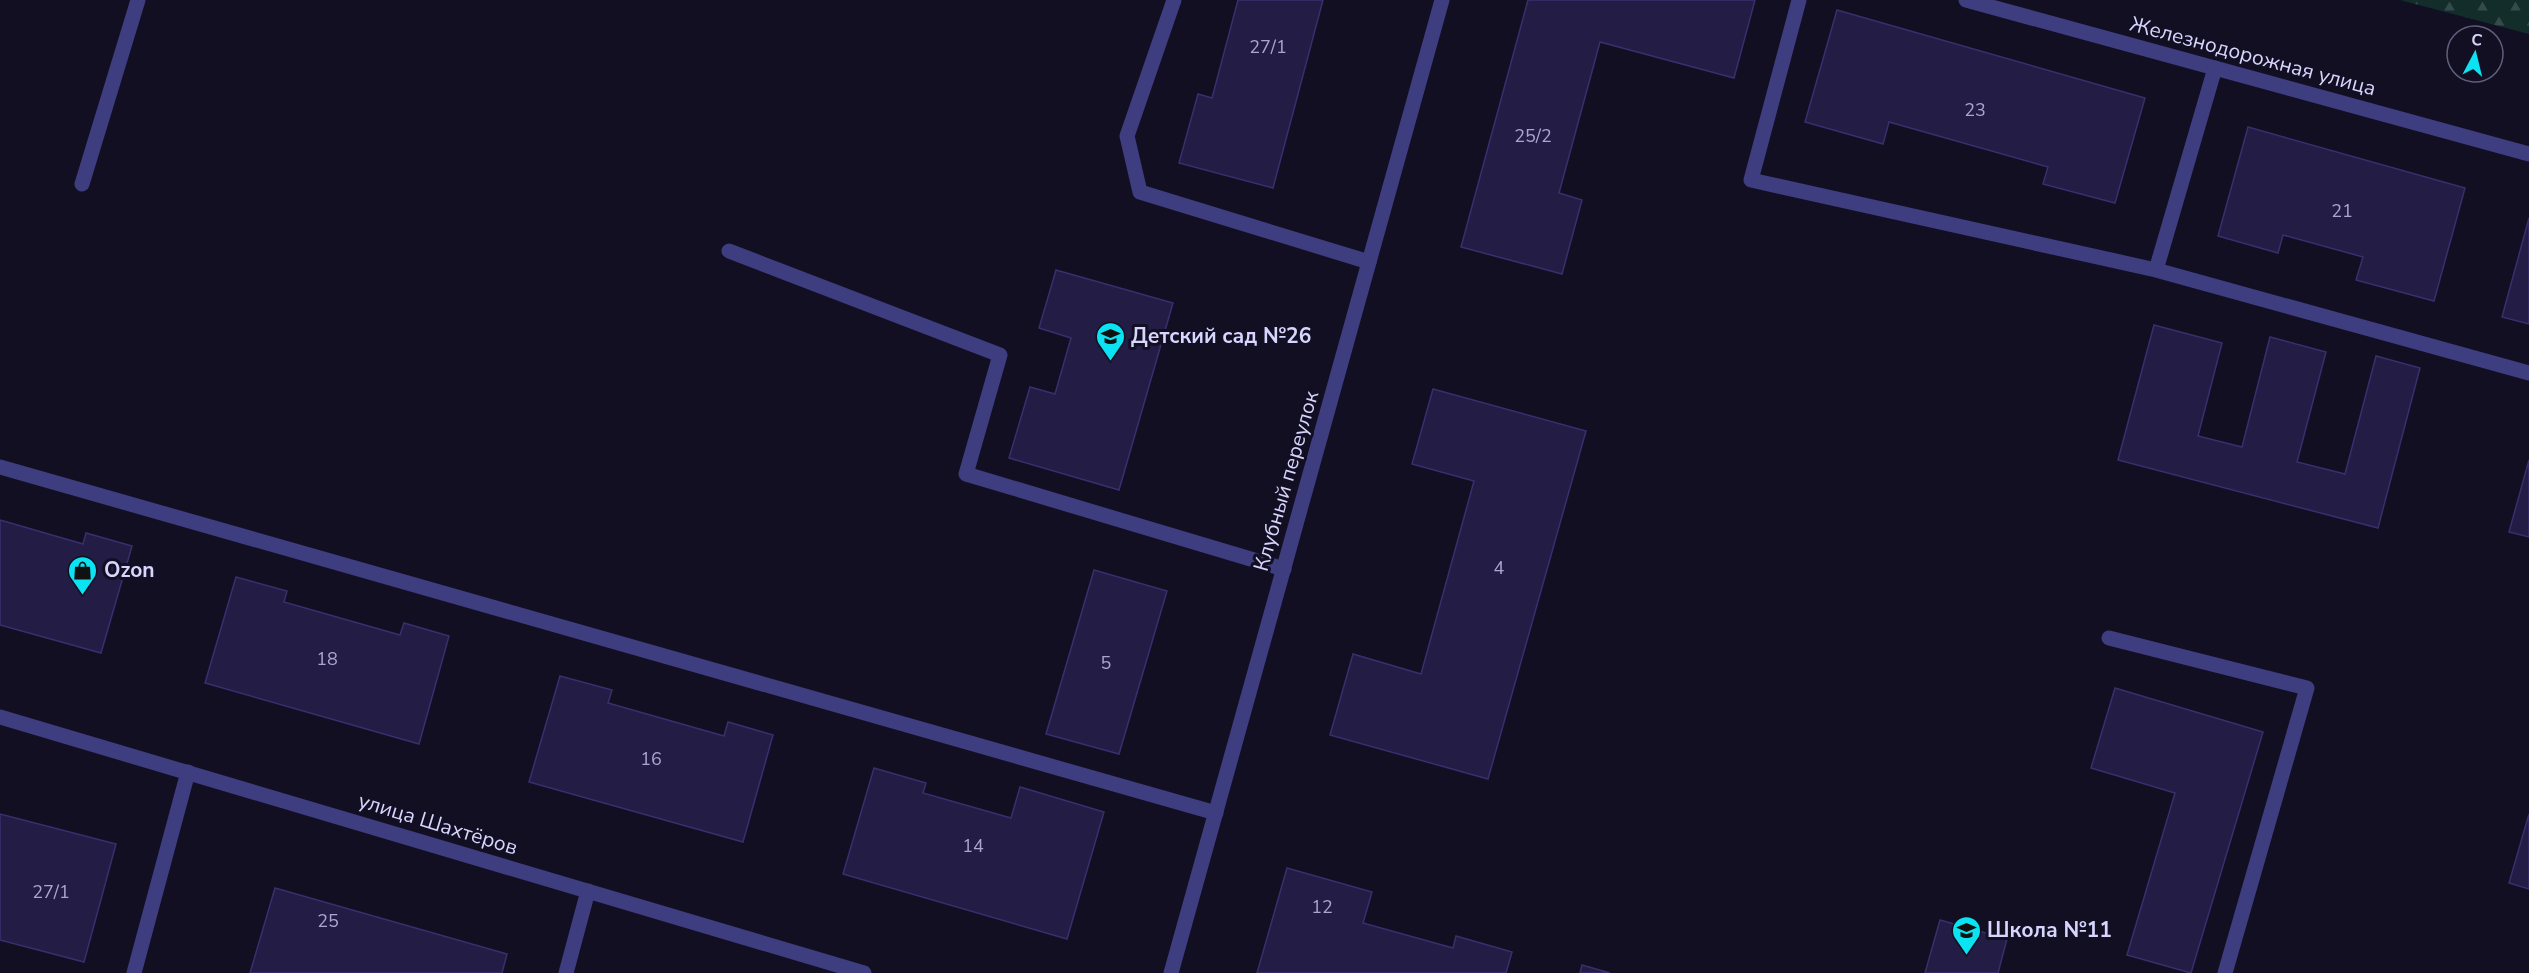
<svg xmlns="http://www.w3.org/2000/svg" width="2529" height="973" viewBox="0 0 2529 973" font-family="'Nunito Sans',sans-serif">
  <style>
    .forest { fill: url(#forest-firs) }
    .building { fill: #231c44; stroke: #3a2f6e; stroke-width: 1.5 }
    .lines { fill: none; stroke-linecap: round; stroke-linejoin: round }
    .service { stroke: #3d3d80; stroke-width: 15 }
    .minor { stroke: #3d3d80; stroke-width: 15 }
    .tertiary { stroke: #3d3d80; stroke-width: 15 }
    .labels { text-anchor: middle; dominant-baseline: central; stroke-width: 6; stroke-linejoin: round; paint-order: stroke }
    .number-label { font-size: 18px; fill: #aaa6cf }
    .street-label { font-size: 21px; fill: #d7d4fd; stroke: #120f23 }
    .poi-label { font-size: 21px; font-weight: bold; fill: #d7d4fd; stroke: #120f23; text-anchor: start }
  </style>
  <defs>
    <pattern id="forest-firs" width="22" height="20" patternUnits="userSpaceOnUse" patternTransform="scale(1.5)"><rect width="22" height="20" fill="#132d2b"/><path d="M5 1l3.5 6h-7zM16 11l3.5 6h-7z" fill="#354b4b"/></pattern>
  </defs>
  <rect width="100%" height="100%" fill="#120f23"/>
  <path class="forest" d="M2400 0H2529V34Z"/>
  <path class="building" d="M1238 0H1323L1273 188 1179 163 1198 94 1212 98Z
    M1528 0H1755L1734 78 1600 42 1559 193 1582 200 1562 274 1461 247Z
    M1837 10 2145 98 2115 203 2043 184 2048 167 1889 122 1883 144 1805 122Z
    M2248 127 2465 188 2434 301 2356 280 2363 257 2283 235 2278 253 2218 236Z
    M2529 218V324L2502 317Z
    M1056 270 1173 303 1119 490 1009 458 1030 387 1055 394 1071 338 1039 328Z
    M2154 325 2222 343 2198 436 2242 447 2270 337 2326 352 2297 462 2345 474 2376 356 2420 368 2378 528 2118 460Z
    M1433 389 1586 431 1488 779 1330 735 1353 654 1421 674 1474 481 1412 464Z
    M2529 460V537L2509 532Z
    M0 520 83 544 86 533 132 546 101 653 0 625Z
    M1094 570 1167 591 1119 754 1046 734Z
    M236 577 287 591 284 602 400 635 404 623 449 636 419 744 205 683Z
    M560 676 612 690 608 703 724 736 728 722 773 735 743 842 529 782Z
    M2115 688 2263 732 2191 973 2127 955 2175 793 2091 768Z
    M874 768 926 783 923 793 1011 818 1020 787 1104 812 1067 939 843 874Z
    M0 814 116 844 84 962 0 940Z
    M2529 814V889L2509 883Z
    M1287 868 1372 892 1363 923 1453 948 1456 936 1512 952 1506 973H1257Z
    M275 888 507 954 502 973H250Z
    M1940 920 2007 939 1998 973H1925Z
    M1582 965 1610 973H1580Z"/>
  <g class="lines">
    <path class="service" d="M1174 0 1127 136 1140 192 1369 262
      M1799 0 1751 180 2156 270 2529 373
      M82 184 138 0
      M729 251 1000 355 966 474 1284 569
      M2156 270 2215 68
      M0 467 1216 813
      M2109 638 2307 688 2225 973
      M566 973 588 891"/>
    <path class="minor" d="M134 973 188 772
      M1171 973 1442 0"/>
    <path class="tertiary" d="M1966 0 2529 154
      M0 717 864 973"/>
  </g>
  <defs>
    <symbol id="school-pin" viewBox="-11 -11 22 30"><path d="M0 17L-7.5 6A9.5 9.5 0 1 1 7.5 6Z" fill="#0be2f2" stroke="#120f23"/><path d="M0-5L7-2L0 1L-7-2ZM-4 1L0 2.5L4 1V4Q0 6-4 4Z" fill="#111"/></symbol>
    <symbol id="shop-pin" viewBox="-11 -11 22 30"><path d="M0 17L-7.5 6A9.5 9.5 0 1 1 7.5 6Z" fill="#0be2f2" stroke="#120f23"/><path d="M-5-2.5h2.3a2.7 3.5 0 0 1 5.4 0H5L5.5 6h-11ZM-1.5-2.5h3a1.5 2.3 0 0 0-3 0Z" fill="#111"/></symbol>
  </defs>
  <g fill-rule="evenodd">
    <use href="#school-pin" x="1094" y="320" width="33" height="45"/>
    <use href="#shop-pin" x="66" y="554" width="33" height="45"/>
    <use href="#school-pin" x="1950" y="914" width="33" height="45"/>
  </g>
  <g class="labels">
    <g class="number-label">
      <text x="1268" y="47">27/1</text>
      <text x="1975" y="110">23</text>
      <text x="1533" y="136">25/2</text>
      <text x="2342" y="211">21</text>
      <text x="1499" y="568">4</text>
      <text x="327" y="659">18</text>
      <text x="1106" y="663">5</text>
      <text x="651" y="759">16</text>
      <text x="973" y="846">14</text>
      <text x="51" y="892">27/1</text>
      <text x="1322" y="907">12</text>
      <text x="328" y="921">25</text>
    </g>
    <g class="street-label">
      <text transform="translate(2253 56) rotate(15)">Железнодорожная улица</text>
      <text transform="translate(1286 481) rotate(-74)">Клубный переулок</text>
      <text transform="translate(438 824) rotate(17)">улица Шахтёров</text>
    </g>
    <g class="poi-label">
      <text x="1131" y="336">Детский сад №26</text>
      <text x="104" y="570">Ozon</text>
      <text x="1987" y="930">Школа №11</text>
    </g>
  </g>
  <g transform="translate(2475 54) rotate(7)"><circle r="28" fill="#120f23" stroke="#615e7a" stroke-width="1.5"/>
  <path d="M0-4.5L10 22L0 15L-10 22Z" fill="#0be2f2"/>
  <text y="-9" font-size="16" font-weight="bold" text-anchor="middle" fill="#d7d4fd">С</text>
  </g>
</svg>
